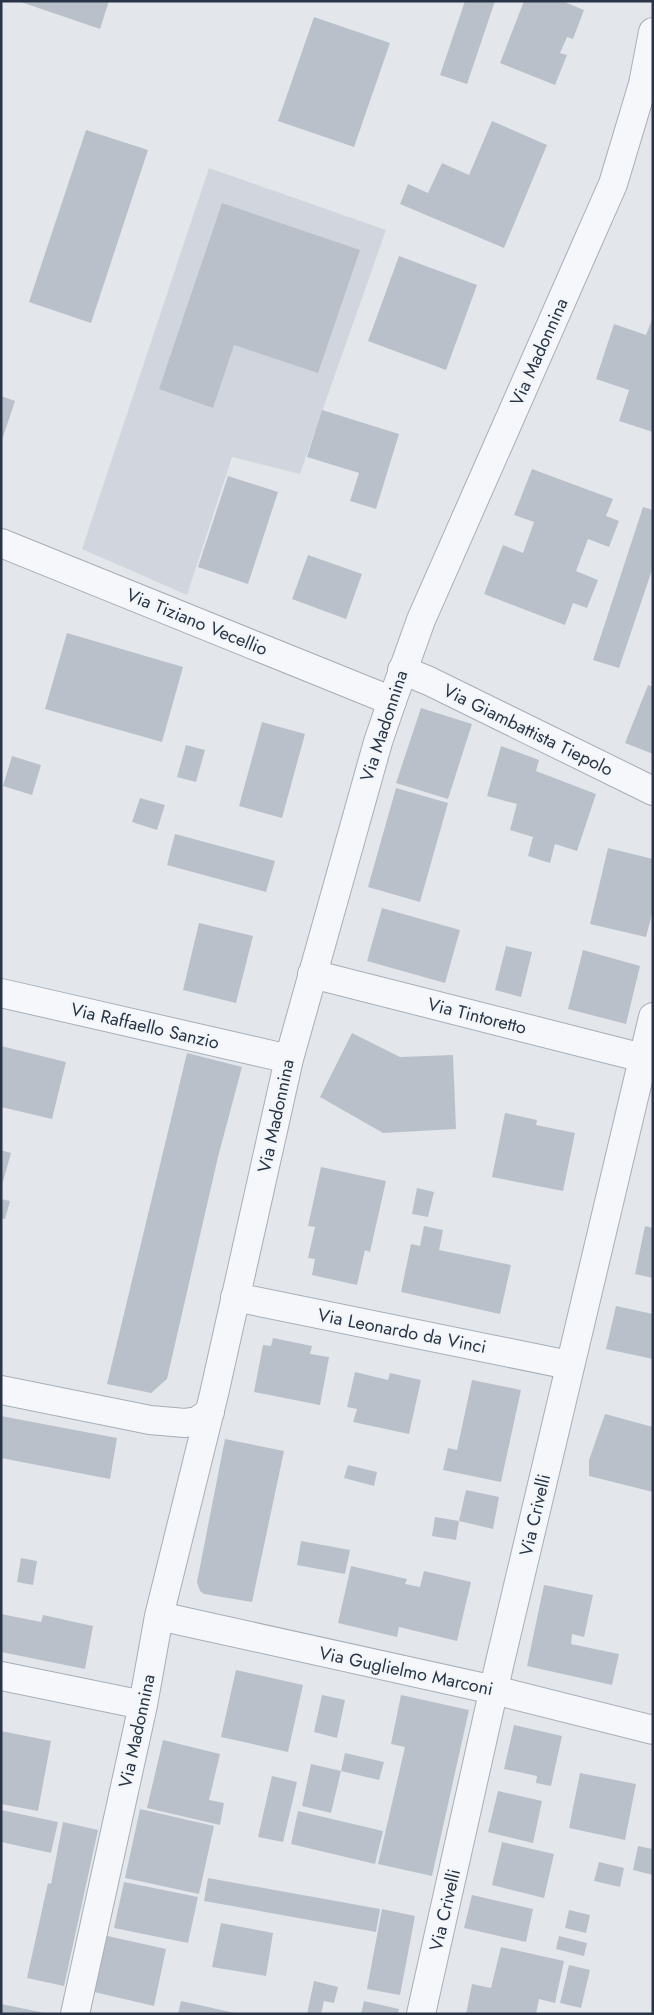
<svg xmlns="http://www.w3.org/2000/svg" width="654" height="2015" viewBox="0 0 654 2015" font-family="Jost,sans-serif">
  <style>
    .built { fill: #d1d6de }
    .building { fill: #bac0ca }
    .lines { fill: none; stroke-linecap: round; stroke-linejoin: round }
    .minor-casing { stroke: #a7aeb7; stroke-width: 30 }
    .tertiary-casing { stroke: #a7aeb7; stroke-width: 30 }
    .minor { stroke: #f6f7fa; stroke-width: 28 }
    .tertiary { stroke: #f6f7fa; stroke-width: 28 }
    .labels { text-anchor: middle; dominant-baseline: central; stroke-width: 4.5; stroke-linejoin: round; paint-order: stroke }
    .street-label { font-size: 18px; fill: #293446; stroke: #f3f6f9 }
  </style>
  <rect width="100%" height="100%" fill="#e3e7ec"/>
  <path class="built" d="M209 168 386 230 300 474 232 457 187 595 82 549Z"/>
  <path class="building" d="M18 1H109L100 29Z
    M465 1H495L467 84 440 75Z
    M524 1H562L584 10 573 39 567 37 560 53 567 55 555 85 500 63Z
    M314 17 390 43 354 147 278 121Z
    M492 121 547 145 504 248 400 204 408 184 428 193 442 163 469 175Z
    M86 130 148 150 91 323 29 302Z
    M222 203 360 250 318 373 234 345 213 408 159 389Z
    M399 256 477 285 446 370 368 341Z
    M653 317V432L619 421 629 390 596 379 614 324 646 335Z
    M1 396 15 401 2 440H1Z
    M322 410 399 434 376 509 350 501 359 473 307 457Z
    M532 469 613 499 606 516 619 521 609 547 588 539 576 571 598 580 587 608 573 603 565 625 484 594 503 545 523 553 534 522 514 515Z
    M228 476 278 492 248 584 198 567Z
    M643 507 653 510V567L619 668 593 660Z
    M308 555 362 574 346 619 292 599Z
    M67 633 183 667 162 742 45 709Z
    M648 685 653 687V754L625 743Z
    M421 708 472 724 448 799 396 783Z
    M262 722 305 734 282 818 239 806Z
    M186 745 205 750 196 782 177 777Z
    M501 746 539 760 536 771 596 794 577 851 555 844 550 863 528 856 533 837 510 830 517 804 487 796Z
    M12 756 41 765 32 795 3 786Z
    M396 788 448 803 420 902 368 887Z
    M140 798 165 805 157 830 132 822Z
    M175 834 275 861 266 892 167 865Z
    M608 848 653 859V910L646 937 590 924Z
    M382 908 460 930 445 983 367 961Z
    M199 923 253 936 236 1003 183 990Z
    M506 946 532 952 521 997 495 990Z
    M583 950 640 966 626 1024 568 1009Z
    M352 1033 400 1057 453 1055 456 1129 383 1133 320 1097Z
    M1 1046 66 1062 52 1119 1 1107Z
    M187 1053 242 1067 218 1157 167 1379 151 1393 107 1384Z
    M505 1113 537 1120 536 1125 575 1133 563 1191 492 1177Z
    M1 1150 11 1153 2 1185H1Z
    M321 1167 386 1181 370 1252 365 1250 357 1285 312 1275 315 1259 308 1258 315 1227 308 1226Z
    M417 1188 434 1192 428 1217 412 1214Z
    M1 1199 10 1201 5 1219 1 1218Z
    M424 1226 443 1230 439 1250 511 1265 500 1314 401 1292 411 1244 420 1246Z
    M645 1226 653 1228V1278L635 1274Z
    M616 1306 653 1314V1359L606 1349Z
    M273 1338 312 1346 310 1354 329 1357 320 1405 254 1392 263 1345 271 1346Z
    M355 1372 388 1380 390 1373 421 1380 409 1434 353 1422 357 1409 347 1407Z
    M472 1380 521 1390 501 1482 443 1470 448 1448 457 1450Z
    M605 1414 653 1427V1492L589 1476V1460Z
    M1 1416 117 1438 110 1479 1 1458Z
    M225 1439 284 1451 252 1602 204 1594 200 1591 197 1582Z
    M348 1465 377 1472 374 1486 344 1478Z
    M466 1490 499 1497 493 1529 459 1521Z
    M435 1517 459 1521 456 1540 432 1536Z
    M301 1541 350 1550 345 1574 297 1565Z
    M21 1558 37 1561 33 1585 17 1582Z
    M351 1566 407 1579 405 1584 420 1587 424 1571 471 1582 457 1641 399 1627 397 1637 338 1623Z
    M544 1585 593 1595 584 1637 572 1634 571 1644 619 1654 612 1685 527 1666Z
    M1 1614 41 1622 43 1615 93 1626 85 1669 1 1652Z
    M236 1670 303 1685 288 1752 221 1737Z
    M322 1695 345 1700 337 1738 314 1732Z
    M401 1695 469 1710 432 1876 378 1864 405 1747 391 1744Z
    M514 1725 562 1736 551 1786 536 1783 537 1776 504 1769Z
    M1 1731 51 1741 38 1811 1 1804Z
    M163 1740 220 1754 209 1800 224 1803 220 1825 147 1808Z
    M345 1753 384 1762 379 1780 341 1771Z
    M311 1764 341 1771 331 1813 302 1806Z
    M580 1773 636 1784 625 1840 569 1828Z
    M272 1776 297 1782 283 1842 258 1837Z
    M498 1791 542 1801 533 1843 488 1832Z
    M140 1809 214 1826 199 1894 125 1878Z
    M1 1810 58 1822 51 1853 1 1842Z
    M298 1811 383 1831 375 1864 291 1844Z
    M63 1822 98 1830 64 1986 27 1978 48 1883 51 1884Z
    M502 1842 554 1854 544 1898 492 1885Z
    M638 1846 653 1849V1875L633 1870Z
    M599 1862 624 1868 620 1887 594 1881Z
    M208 1878 380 1909 376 1932 204 1901Z
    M124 1882 198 1897 188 1943 114 1928Z
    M472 1895 533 1909 526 1942 464 1928Z
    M382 1909 415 1916 400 1995 367 1989Z
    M569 1910 590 1915 586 1933 565 1928Z
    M221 1923 273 1933 266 1976 212 1967Z
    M103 1935 166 1949 154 2006 90 1991Z
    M559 1936 587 1943 584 1956 556 1949Z
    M501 1947 564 1961 555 2003 539 1999 536 2014H466L472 1984 491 1988Z
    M569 1965 590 1970 581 2008 560 2003Z
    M314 1981 338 1987 334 2003 324 2001 321 2014H307Z
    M181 2001 235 2013V2014H178Z
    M364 2001 399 2009 398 2014H361Z
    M1 2004 45 2013V2014H1Z"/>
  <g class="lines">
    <defs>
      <path id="minor" d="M402 670 429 681 653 791
        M312 974 643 1058
        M1 993 289 1059
        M235 1297 569 1365
        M1 1390 150 1420 185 1423 197 1421 210 1412
        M159 1616 494 1690 653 1730
        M1 1676 143 1705
        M75 2014 143 1705 159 1616 214 1394 289 1059 378 742 392 701
        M421 2014 499 1666 653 1017"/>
      <path id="tertiary" d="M1 543 392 701 421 620 613 184 643 84 653 32"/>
    </defs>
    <use href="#minor" class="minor-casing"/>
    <use href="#tertiary" class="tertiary-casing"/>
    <use href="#minor" class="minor"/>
    <use href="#tertiary" class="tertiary"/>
  </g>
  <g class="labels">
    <g class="street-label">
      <text transform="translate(539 352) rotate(-66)">Via Madonnina</text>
      <text transform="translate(197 622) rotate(22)">Via Tiziano Vecellio</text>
      <text transform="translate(384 726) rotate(-72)">Via Madonnina</text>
      <text transform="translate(528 730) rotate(26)">Via Giambattista Tiepolo</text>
      <text transform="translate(477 1016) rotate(14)">Via Tintoretto</text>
      <text transform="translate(145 1026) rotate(13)">Via Raffaello Sanzio</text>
      <text transform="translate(276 1116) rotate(-78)">Via Madonnina</text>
      <text transform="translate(402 1331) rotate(11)">Via Leonardo da Vinci</text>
      <text transform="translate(535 1515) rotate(-77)">Via Crivelli</text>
      <text transform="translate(406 1671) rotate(12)">Via Guglielmo Marconi</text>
      <text transform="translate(137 1731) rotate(-78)">Via Madonnina</text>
      <text transform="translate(445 1910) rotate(-77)">Via Crivelli</text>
    </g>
  </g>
  <rect width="654" height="2015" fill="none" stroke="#293446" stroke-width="5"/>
</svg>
